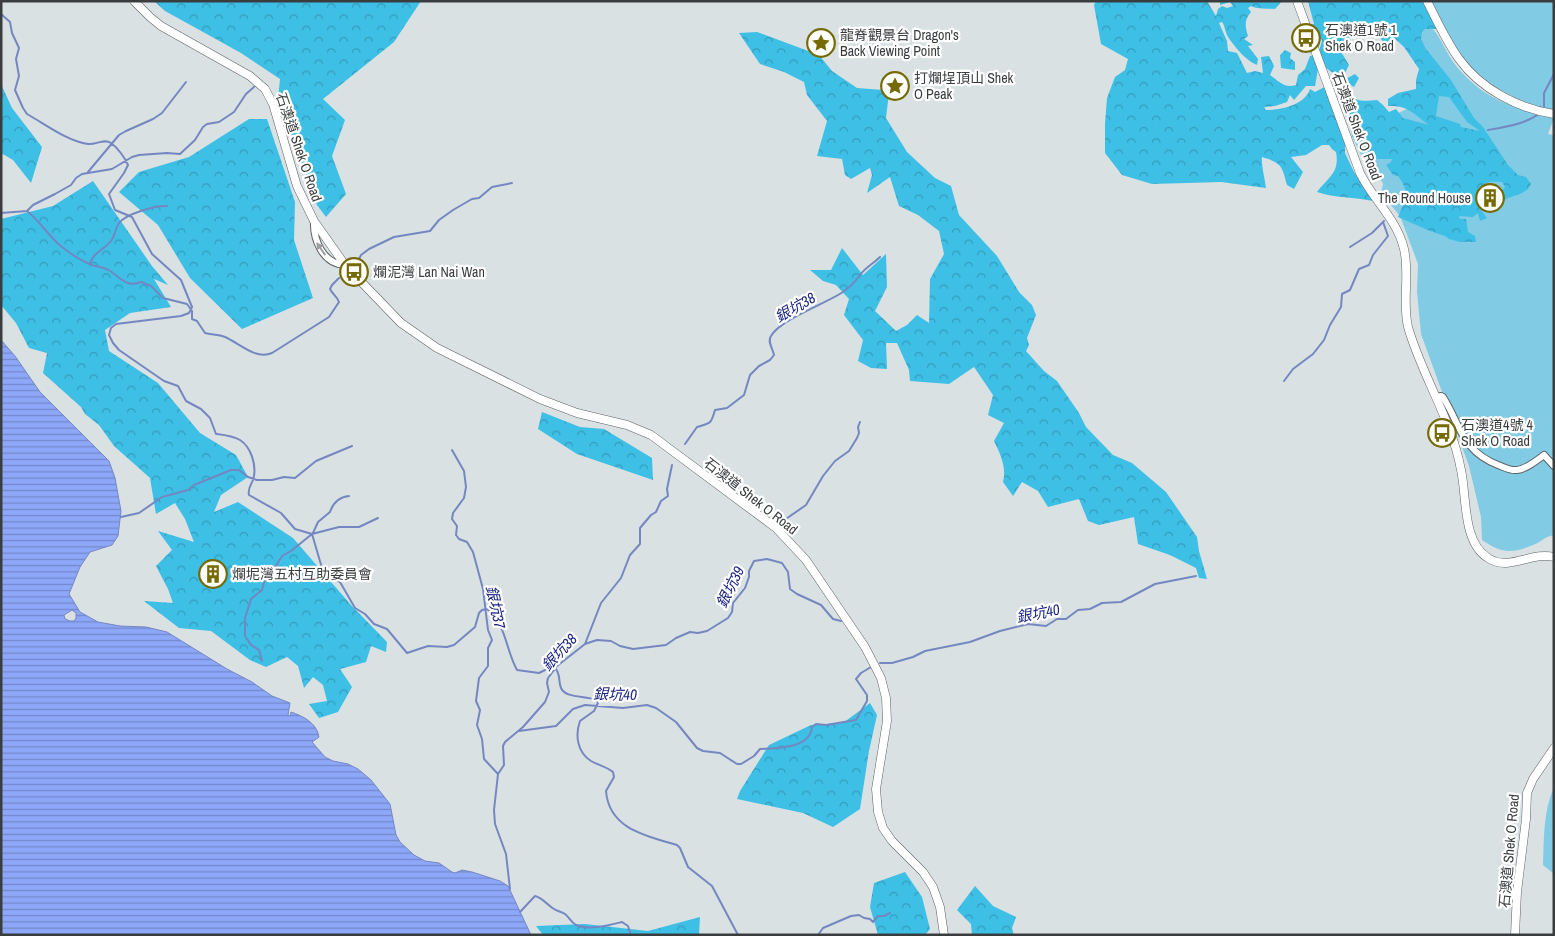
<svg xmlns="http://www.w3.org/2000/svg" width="1555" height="936" viewBox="0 0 1555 936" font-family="'Archivo Narrow','Noto Sans TC',sans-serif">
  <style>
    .green { fill: #81cbe5 }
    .forest { fill: url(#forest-crowns); fill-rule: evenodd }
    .water { fill: url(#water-rules); stroke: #7487c1; fill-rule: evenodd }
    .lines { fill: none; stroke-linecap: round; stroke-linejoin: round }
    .stream { stroke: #7487c1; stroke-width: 2 }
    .minor-casing { stroke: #5d6365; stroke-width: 8 }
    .tertiary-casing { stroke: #5d6365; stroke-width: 9 }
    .minor { stroke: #fff; stroke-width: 6 }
    .tertiary { stroke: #fff; stroke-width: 8 }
    .oneway { fill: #9c9e9e }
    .labels { text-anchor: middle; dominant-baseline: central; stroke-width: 4.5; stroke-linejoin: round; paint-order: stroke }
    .poi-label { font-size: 14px; fill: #3a3d3e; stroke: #fff; text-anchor: start }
    .street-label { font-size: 14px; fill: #3a3d3e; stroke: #fff }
    .water-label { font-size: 15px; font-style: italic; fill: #1b2582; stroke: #fff }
  </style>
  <defs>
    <pattern id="forest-crowns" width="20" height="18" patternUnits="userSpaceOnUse" patternTransform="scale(1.25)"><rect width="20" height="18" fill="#3dbfe6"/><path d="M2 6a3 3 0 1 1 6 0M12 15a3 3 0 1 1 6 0" fill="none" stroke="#349cbc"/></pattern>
    <pattern id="water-rules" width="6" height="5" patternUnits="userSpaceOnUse" patternTransform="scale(1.25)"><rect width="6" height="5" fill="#8da7f9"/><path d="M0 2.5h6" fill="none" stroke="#7489cb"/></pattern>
  </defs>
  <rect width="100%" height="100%" fill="#dae1e3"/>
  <path class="green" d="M1432 1H1554V110C1524 106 1482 83 1463 60 1449 42 1440 22 1432 1Z
    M1432 28C1442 39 1447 55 1457 67 1487 102 1512 106 1554 118L1548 134 1554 135V535C1543 537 1542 542 1533 545 1511 554 1501 553 1482 540L1481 517 1469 466 1421 334 1417 292 1418 264 1400 216 1381 193 1383 184 1372 162 1361 155 1352 136 1453 86C1447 72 1424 53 1421 39 1420 35 1423 32 1425 29Z
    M1554 787V874L1543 865C1544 839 1543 812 1554 787Z"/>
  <path class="forest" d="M154 1H421L394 42 323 99 345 120 332 156 346 194 326 217 317 205 278 99 280 79 241 53 165 11Z
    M1096 1H1207L1216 16 1218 9 1222 6 1227 8 1233 6 1230 2 1220 5V1H1282L1275 9C1266 8 1259 10 1251 6L1248 8 1251 12C1244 20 1245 26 1248 36L1244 39 1253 45 1248 46 1258 59 1257 65C1246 61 1235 47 1228 37 1225 32 1225 26 1222 22L1219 23 1227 41 1228 51 1237 53 1247 73 1255 71 1263 73 1261 57 1269 56 1274 66 1270 75C1279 81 1284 89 1296 85L1298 75 1305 69 1310 56 1318 54 1322 41 1319 33 1310 31 1307 26 1314 24 1308 1H1432L1442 29H1425L1422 33 1421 39 1426 49 1451 80 1474 118 1483 127 1508 165 1518 175 1526 177 1531 184C1527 193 1519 194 1511 197 1507 198 1503 201 1500 203L1497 197 1505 187 1502 182C1492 181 1487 181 1479 188L1482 199 1480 209 1487 218 1480 221 1478 213 1473 217 1459 216 1460 219H1466L1468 232 1475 236 1476 242H1460L1449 239 1445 236 1430 231 1398 217C1405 199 1411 193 1398 176L1393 175 1386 165 1391 162 1392 159H1374L1352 136 1348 117 1340 100 1336 84 1355 74 1359 78 1354 87 1349 84 1343 87C1351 101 1361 102 1377 100L1383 105 1389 112 1396 109 1403 118 1429 125C1414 114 1408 105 1388 106V99L1398 93 1416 89V80L1419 69 1404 47 1392 36 1384 47 1382 40 1369 29 1359 31 1337 45 1349 65 1345 73 1339 77 1323 66 1318 69 1315 86H1306L1294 100 1290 95 1287 102 1275 106 1264 107 1266 110C1281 110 1305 105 1310 89L1315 92 1330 84 1338 101 1345 125V153L1354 172 1373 201C1354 197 1335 198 1317 192 1328 177 1340 173 1336 152L1332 149 1329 145H1322L1306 155 1291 157 1303 172 1294 189 1287 185C1282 166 1282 163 1262 157 1261 164 1265 180 1266 188L1221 182 1152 184 1122 175 1105 153V124L1107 98 1115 77 1125 70 1128 59 1101 44 1094 5ZM1439 96 1449 97 1467 122 1480 131 1461 127 1460 124 1436 116Z
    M1299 28 1304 31 1305 35 1314 39 1316 48 1311 53 1306 48 1302 53 1296 48Z
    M757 32 819 55 832 71 857 88 883 90 889 93 886 118 907 152 935 178 951 186 959 215 997 256 1019 292 1032 305 1036 315 1027 338 1029 345 1026 351 1044 371 1057 381 1079 413 1086 427 1113 455 1132 463 1166 492 1197 537 1199 551 1207 579 1199 578 1196 568 1170 555 1138 544 1134 517 1099 525 1088 521 1079 499 1048 507 1038 491 1022 482 1013 496 1003 482C1007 468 1000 453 994 441L1004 423 988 415 993 395 974 367 949 384 910 381 909 370 897 343H886L887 369 871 368 858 361 863 340 844 315 849 299 836 285 823 281 810 270H831L842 248 863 275 886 254 887 287 875 311 896 331 907 325 917 315 929 323 930 279 944 254 939 231 918 215 899 206 890 177 867 193 872 175 870 168 851 179 845 175 842 159 817 156 827 121 807 95 804 82 784 72 760 64 739 33Z
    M1285 50 1291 53 1290 58 1295 62V70L1281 68 1280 55Z
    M1 84 12 108 42 147 31 183 13 160 1 153Z
    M249 119H267L295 202 294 240 313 298 242 329 190 278 158 225 119 192 139 172 189 157Z
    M93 181 152 266 168 285 154 279 171 307 130 313 105 330 109 351 158 383 200 433 236 455 248 477 221 495 214 512 238 502 293 538 351 605 387 642 386 652 371 646 366 662 340 669 352 687 338 712 319 718 309 704 327 701 323 685 313 677 304 688 298 666 287 657 266 667 250 660 211 631 179 628 144 601 173 603 168 589 156 566 172 550 158 531 194 542 185 519 175 503 156 514 150 478 114 446 99 425 85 414 81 407 43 373 47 353 29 348 16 323 1 305V219L53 206Z
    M542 412 580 427 604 429 652 458 653 480 577 454 538 429Z
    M870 703 877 715 869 751 860 809 833 827 803 813 737 799 740 791 769 745 811 725 843 723Z
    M905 872 922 897 930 929 925 935H878L870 907 874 883Z
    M975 886 993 906 1016 917 1012 928 1014 935H972L971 924 957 910Z
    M700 917 699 935H543L536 926 585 924 648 931Z"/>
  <path class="water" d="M1 340 15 356 40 392 109 461 115 478 121 511 118 536 112 545 90 552 80 567 69 594 80 612 98 622 120 626 146 627 167 632 227 669 252 682 272 696 290 703 288 715 290 716 291 712C303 716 317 723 319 737L312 742 325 757 333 761 348 764 358 769 371 780 390 804 396 835 400 842 414 855 425 861 439 863 452 872 455 873 462 870 472 872 500 881 508 886 531 935H1ZM72 610 76 613V618L74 621H70L65 619 64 615Z"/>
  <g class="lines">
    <path class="stream" d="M1 14 10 22 12 33 19 48 16 59 19 76 15 90 23 108 27 114C45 124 67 141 88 144 96 145 104 138 111 143 118 148 125 158 128 165L124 173 109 194 115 210 132 217 152 254 181 280 192 307 189 313 181 316 116 324 111 328 109 335 113 343 119 350 164 381 178 386 186 401 201 409 210 418 216 434C224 435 233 436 240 440 251 447 256 464 254 476 253 484 247 487 249 495L281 513 295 529 312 534 322 568 329 576 340 582 355 608 365 614 374 624 387 629 407 653 428 646 447 647 454 645 475 627 479 613 482 610 487 609C506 623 506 651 517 670L539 673 549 668H555C561 674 558 681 561 688 566 699 586 695 596 700L598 703 594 711 580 721C575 735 577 752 591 761 598 765 607 767 613 772L614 777 606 791C609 829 646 836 677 845L680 848 688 867 712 886 738 935
      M1544 106V93L1554 74
      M1488 130C1505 127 1526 124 1540 113
      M88 172 119 135 126 131 153 119 162 113 186 82
      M27 211C40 221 49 237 62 247 71 254 81 261 92 265 98 267 104 267 110 271 121 278 127 288 141 282L151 286 163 298 187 304 192 311V319L197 321 205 333C212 335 218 334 225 337 239 343 255 360 272 353L329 317 339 302C337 296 333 295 330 289L332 285 339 278
      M27 211 33 205 55 194 71 185 76 178 82 174 112 169 132 157 139 155 167 153 180 154 195 140 203 127 207 124 219 122 234 112 246 94 254 87
      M1 213 27 211
      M1350 247 1372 233 1382 223
      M358 261 361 255 369 249 394 237 430 231 439 220 453 210 472 199 479 198 492 187 512 183
      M90 264C93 252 104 250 111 241 115 236 115 229 119 223 126 214 156 205 167 206
      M1284 381 1293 369 1313 354 1324 340 1330 325 1341 307 1342 294 1350 290 1359 269 1369 265 1373 255 1388 236 1383 222 1384 221
      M685 444 697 427C711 423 711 424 715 410L727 408 744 395 750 375 759 366 770 360 774 355C773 349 767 342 771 336 781 319 825 304 843 292 850 287 855 282 860 275 865 268 874 263 880 257
      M452 450 464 471 466 487 464 498 453 513 452 519 457 526 456 535 459 539 467 542 473 552 483 589 488 630 492 640 488 648V666L479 678 476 701 480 710 477 725 482 739 484 759 498 774
      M121 517 139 513 162 497 188 490 194 485 231 470H239L248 477 257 480H272L284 477 295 478 316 461 352 446
      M783 521 806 505 823 476 835 461 849 451 857 438 859 433 858 427 860 422
      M313 533 318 522 330 512C333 503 340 497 349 496
      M585 644 601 603 621 578 630 555 640 544V528L651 515 656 512 661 501 668 496 667 489 672 465
      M262 661 259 650 251 645 245 636V618L251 599 262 590 266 575 274 569 282 556 291 551 312 534 339 527H359L378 518
      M880 663H892L913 657 925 651 970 642 1000 631 1028 624 1046 626 1057 619H1066L1078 610 1090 609 1102 603 1121 602 1155 584 1196 576
      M519 731 556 726 573 709 585 705 623 708 647 705 656 708 676 722 697 748 703 751 720 753 737 764H741L754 756 760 749C776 748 810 749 812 727L816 724 826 725 856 720 867 701V695L856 679 861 673 871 667
      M510 889 506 854 495 824 494 810 498 774 504 765 503 746 505 742 523 727 545 702 549 692 547 683 548 678 557 666 585 644 597 640 611 641 620 646 633 649 666 645 676 638 690 632 698 633 707 631 728 618 732 612 733 603 745 588 749 577V571L754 561 767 559 782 563 788 572 790 589 797 594 821 605 833 619 841 621
      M520 912 535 896C543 898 547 905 554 909 557 911 562 912 565 914 569 917 571 922 576 925 589 931 610 925 622 922L628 926 631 935
      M818 935 823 928 851 916 859 915 864 918 870 919 873 922 878 916H884L890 913"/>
    <defs>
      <path id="minor" d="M314 221C313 240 323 264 345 265
        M1436 397 1441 396 1443 397C1461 426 1462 451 1498 465 1504 467 1510 471 1517 470 1526 469 1536 461 1544 455L1554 466"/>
      <path id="tertiary" d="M134 1 150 17 161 26 250 76 265 89 273 104 297 186 314 221 345 265 401 323 437 348 540 399 577 413 627 425 651 435 776 528 806 560 865 647 881 678 886 698 887 721 876 789 878 812 883 828 892 841 923 872 933 887 940 907 944 935
        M1297 1 1360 173C1373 200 1397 219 1404 249 1410 275 1402 301 1408 327 1422 376 1452 420 1461 470 1467 496 1462 542 1488 558 1510 572 1531 551 1554 557
        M1427 1C1437 21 1446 41 1459 59 1481 89 1517 108 1554 114
        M1515 935 1517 892 1526 819 1527 793 1533 779 1554 748"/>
    </defs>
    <use href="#minor" class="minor-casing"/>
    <use href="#tertiary" class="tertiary-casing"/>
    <use href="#minor" class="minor"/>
    <use href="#tertiary" class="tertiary"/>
  </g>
  <defs><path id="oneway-solid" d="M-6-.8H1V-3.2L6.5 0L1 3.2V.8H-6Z" transform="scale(1.25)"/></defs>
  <use class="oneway" href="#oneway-solid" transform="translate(321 249) rotate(-125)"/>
  <defs>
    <symbol id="bus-ring" viewBox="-11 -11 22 22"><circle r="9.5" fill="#fff" stroke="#756a03" stroke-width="1.5"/><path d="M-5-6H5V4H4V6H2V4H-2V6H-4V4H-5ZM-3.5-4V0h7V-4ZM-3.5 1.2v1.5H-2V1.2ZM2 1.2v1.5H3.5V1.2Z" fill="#756a03"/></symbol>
    <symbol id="sight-ring" viewBox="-11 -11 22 22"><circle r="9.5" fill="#fff" stroke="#756a03" stroke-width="1.5"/><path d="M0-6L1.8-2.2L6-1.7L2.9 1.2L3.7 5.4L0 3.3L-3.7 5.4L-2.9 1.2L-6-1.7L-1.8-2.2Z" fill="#756a03"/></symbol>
    <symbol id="building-ring" viewBox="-11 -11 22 22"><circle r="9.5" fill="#fff" stroke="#756a03" stroke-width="1.5"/><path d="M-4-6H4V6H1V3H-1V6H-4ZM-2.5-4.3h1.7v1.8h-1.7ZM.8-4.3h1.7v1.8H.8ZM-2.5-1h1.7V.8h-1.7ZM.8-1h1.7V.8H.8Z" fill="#756a03"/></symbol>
  </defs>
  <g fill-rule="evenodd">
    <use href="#bus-ring" x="1290" y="22" width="32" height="32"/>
    <use href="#sight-ring" x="805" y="27" width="32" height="32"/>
    <use href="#sight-ring" x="879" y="70" width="32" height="32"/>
    <use href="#building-ring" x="1474" y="182" width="32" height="32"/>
    <use href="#bus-ring" x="338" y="256" width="32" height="32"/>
    <use href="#bus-ring" x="1426" y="417" width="32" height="32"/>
    <use href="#building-ring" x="197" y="558" width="32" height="32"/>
  </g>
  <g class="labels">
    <g class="poi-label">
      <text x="1325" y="30">石澳道1號 1<tspan x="1325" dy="16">Shek O Road</tspan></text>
      <text x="840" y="35">龍脊觀景台 Dragon's<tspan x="840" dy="16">Back Viewing Point</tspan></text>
      <text x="914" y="78">打爛埕頂山 Shek<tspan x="914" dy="16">O Peak</tspan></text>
      <text x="1471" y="198" text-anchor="end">The Round House</text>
      <text x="373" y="272">爛泥灣 Lan Nai Wan</text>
      <text x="1461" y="425">石澳道4號 4<tspan x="1461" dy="16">Shek O Road</tspan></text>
      <text x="232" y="574">爛坭灣五村互助委員會</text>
    </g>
    <g class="street-label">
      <text transform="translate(1357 126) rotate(69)">石澳道 Shek O Road</text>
      <text transform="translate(299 147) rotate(71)">石澳道 Shek O Road</text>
      <text transform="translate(751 496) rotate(38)">石澳道 Shek O Road</text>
      <text transform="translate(1509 851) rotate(-85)">石澳道 Shek O Road</text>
    </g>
    <g class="water-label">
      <text transform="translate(795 307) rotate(-30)">銀坑38</text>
      <text transform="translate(730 587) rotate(-64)">銀坑39</text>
      <text transform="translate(496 607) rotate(78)">銀坑37</text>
      <text transform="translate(1038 613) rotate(-11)">銀坑40</text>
      <text transform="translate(559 652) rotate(-47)">銀坑38</text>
      <text transform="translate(615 694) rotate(1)">銀坑40</text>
    </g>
  </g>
  <rect width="1555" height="936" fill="none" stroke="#3a3d3e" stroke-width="5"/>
</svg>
